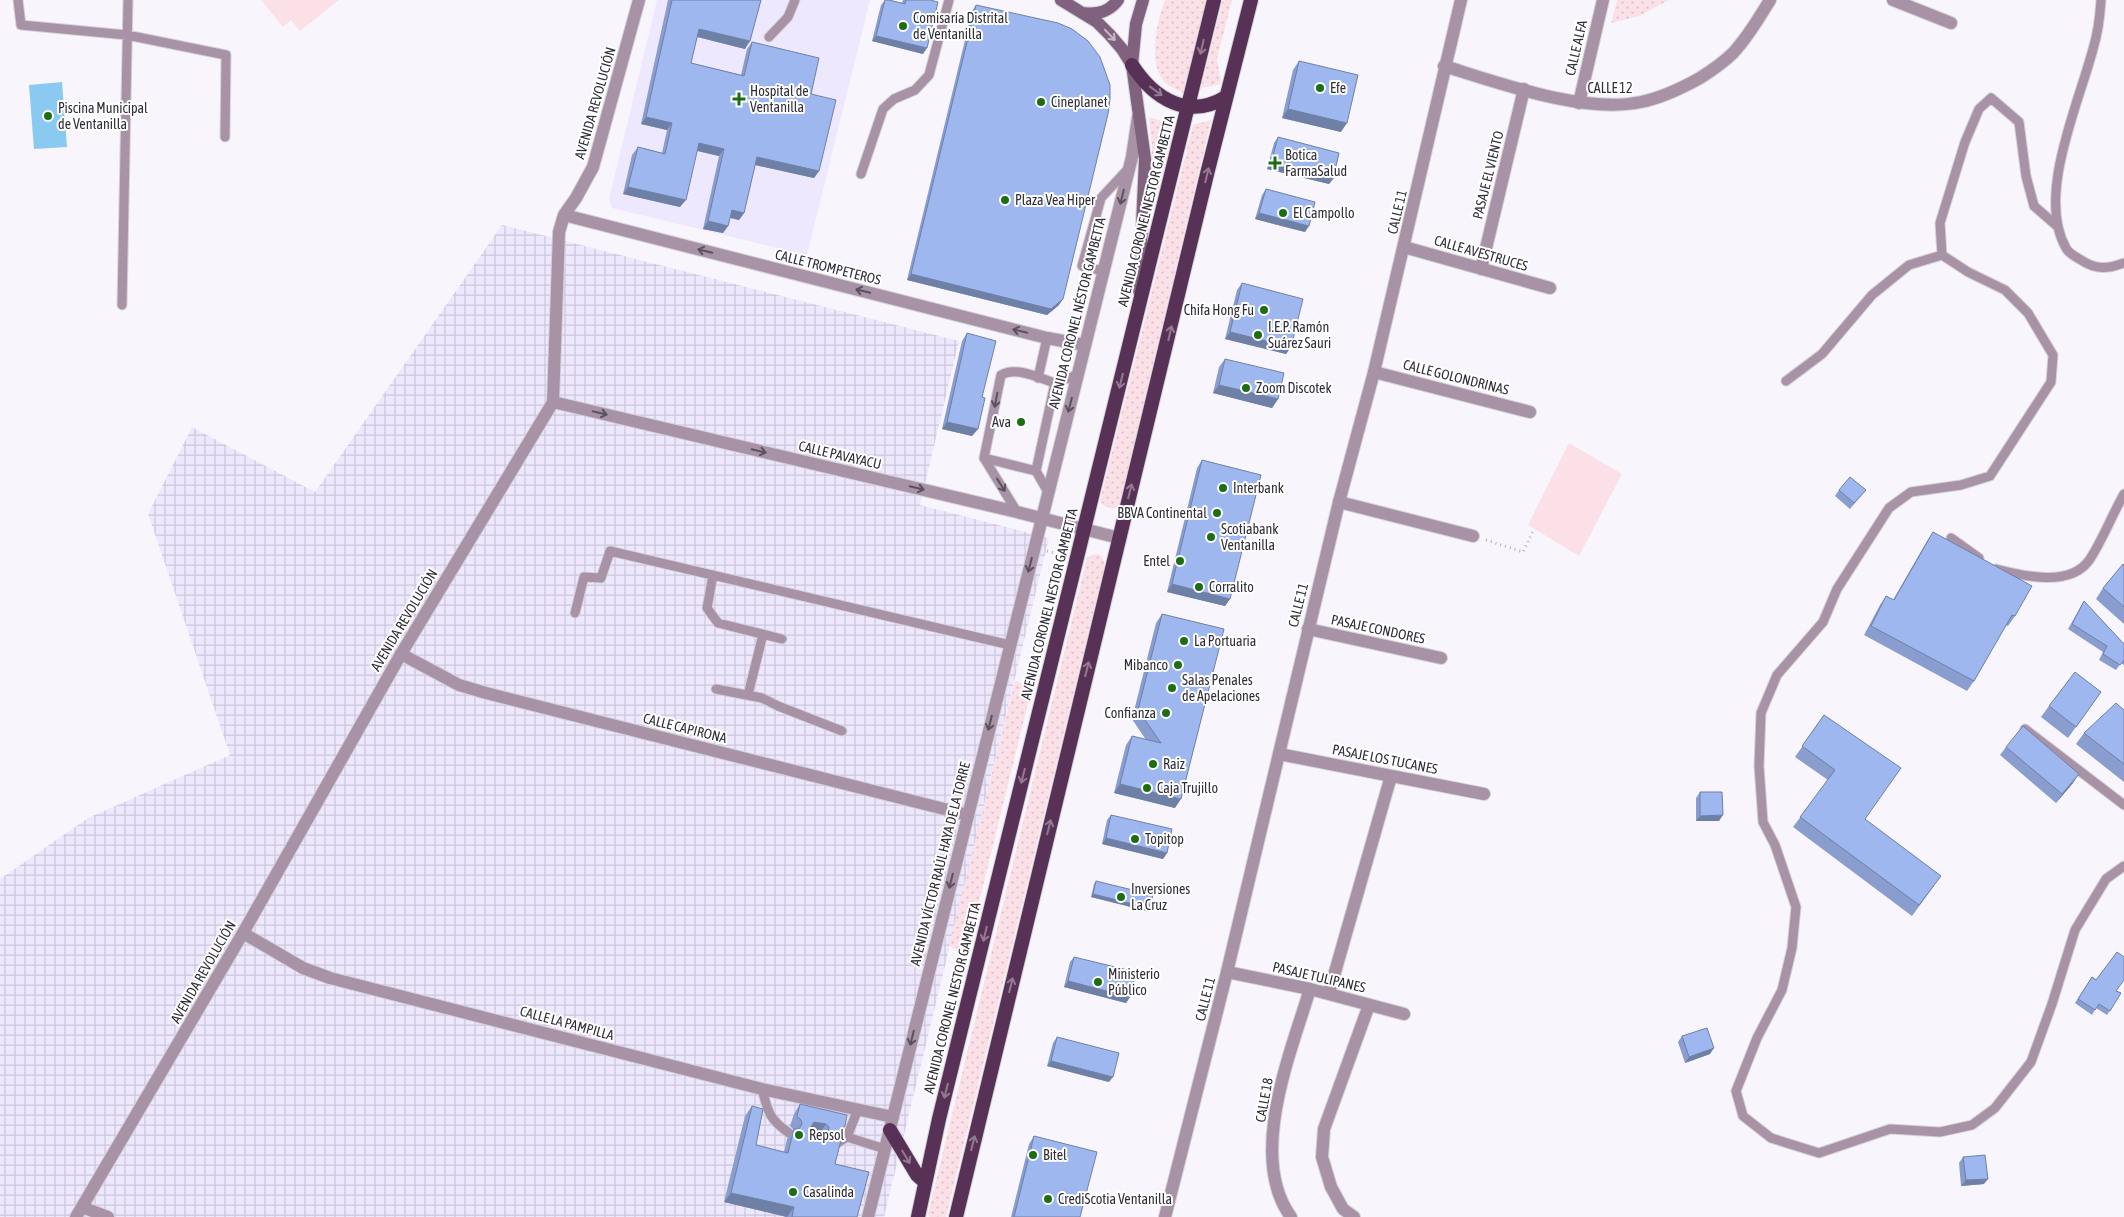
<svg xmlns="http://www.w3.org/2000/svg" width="2124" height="1217" viewBox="0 0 2124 1217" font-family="'Asap Condensed',sans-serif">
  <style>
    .built { fill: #eee8ff }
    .industrial { fill: url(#industrial-grid) }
    .grass { fill: url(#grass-dots) }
    .pitch { fill: #fbe0e7 }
    .water { fill: #8acaf0 }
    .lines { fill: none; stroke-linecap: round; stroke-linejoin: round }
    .service-casing { stroke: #d4d2d9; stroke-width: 11 }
    .pedestrian-casing { stroke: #d4d2d9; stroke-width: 14 }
    .minor-casing { stroke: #d4d2d9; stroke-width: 14 }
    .tertiary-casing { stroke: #d4d2d9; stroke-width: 14 }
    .secondary-casing { stroke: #d4d2d9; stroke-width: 14 }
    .trunk-casing { stroke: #d4d2d9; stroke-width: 16 }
    .path { stroke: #b4b2ba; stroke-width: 3; stroke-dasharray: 1 4; stroke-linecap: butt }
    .service { stroke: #a892a6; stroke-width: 9 }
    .pedestrian { stroke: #a892a6; stroke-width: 12 }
    .minor { stroke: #a892a6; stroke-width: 12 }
    .tertiary { stroke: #a892a6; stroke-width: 12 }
    .secondary { stroke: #81627e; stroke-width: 12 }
    .trunk { stroke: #583256; stroke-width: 14 }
    .wall { fill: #899dce }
    .shaded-wall { fill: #6f80a7 }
    .building { fill: #9fb7ef; stroke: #6f80a7; fill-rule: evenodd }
    .oneway { stroke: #c6b8c5 }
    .oneway2 { stroke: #927a91 }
    .oneway3 { stroke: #5b515f }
    .poi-dot { fill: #1d6d12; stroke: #fff; stroke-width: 2 }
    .labels { text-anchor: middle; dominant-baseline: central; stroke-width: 4; stroke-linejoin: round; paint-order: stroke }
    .poi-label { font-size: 14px; fill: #312e39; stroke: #fff; text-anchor: start }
    .street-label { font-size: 14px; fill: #312e39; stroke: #fff }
  </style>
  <defs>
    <pattern id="industrial-grid" width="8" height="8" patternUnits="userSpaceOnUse" patternTransform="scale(1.25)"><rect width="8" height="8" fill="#eee8ff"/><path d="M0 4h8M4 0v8" fill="none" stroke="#cdc7db"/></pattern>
    <pattern id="grass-dots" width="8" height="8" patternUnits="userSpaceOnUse" patternTransform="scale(1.25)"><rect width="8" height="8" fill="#fbe0e7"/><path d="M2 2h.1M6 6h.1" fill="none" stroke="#d8c0c7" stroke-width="1.8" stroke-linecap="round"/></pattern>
  </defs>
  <rect width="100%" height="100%" fill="#f8f6fc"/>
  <path class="built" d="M657 0H870L807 255 612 208 609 199Z"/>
  <path class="industrial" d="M502 225 959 341 920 505 1049 538 884 1217H0V879L88 818 230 755 148 514 192 427 315 492Z"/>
  <path class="grass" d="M1165 0H1206L1183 93C1176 89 1168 86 1163 80 1148 62 1157 19 1165 0Z
    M1223 0H1232L1217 59 1221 84 1201 88Z
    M1617 0H1669L1639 16 1611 23Z
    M1149 117 1175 125 1153 210 1150 204 1152 147Z
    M1211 120 1119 506 1113 509 1104 506 1100 501 1193 125Z
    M1093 554 1100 555 1104 561V567L946 1217H930L928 1214 1087 558Z
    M1015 681 1032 687 967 951 962 952 949 946Z"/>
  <path class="pitch" d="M261 0H339L300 31 291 20 283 27Z
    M1569 443 1622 474 1579 556 1528 525Z"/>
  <path class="water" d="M62 82 67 147 34 149 29 85Z"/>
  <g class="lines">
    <defs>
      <path id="service" d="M18 0 21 25 127 35 226 55 225 137
        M2101 0C2100 16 2098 33 2093 49 2079 103 2036 196 2066 248 2068 253 2076 257 2081 260 2096 270 2108 269 2124 263
        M769 37 788 17 795 0
        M861 174 883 109 894 99 915 90 929 75 949 0
        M2057 226 2034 206 2026 176 2019 122 1991 98 1979 109 1965 142 1940 223 1942 255 1968 272 2005 290 2028 313 2053 355 2051 382 1990 476 1961 485 1911 492 1889 508 1837 589 1823 622 1777 675 1761 713 1759 766 1763 822 1775 845 1796 907 1792 948 1782 990 1757 1038 1736 1091 1743 1116 1771 1138 1819 1153 1890 1129 1940 1132 1972 1125 1995 1108 2031 1062 2052 1004 2075 930 2106 879 2124 866
        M1103 271 1082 266 1101 198 1128 169
        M122 305 128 0
        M1038 378 1047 338
        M1786 381 1822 354 1872 295 1909 265 1942 255
        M984 458 1017 512
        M1036 471 984 458 1001 375C1016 366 1039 378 1055 383
        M1048 492 1036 471 1055 383 1077 375
        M1951 538 1979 558
        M1996 569C2023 576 2071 588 2090 559 2103 539 2112 515 2124 494
        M713 575 707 608 718 623 782 639
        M575 613 584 577 601 578 610 551 1010 645
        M716 689 762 698 778 706 842 731
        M748 695 763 634
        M2025 729 2124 805
        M762 1089C768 1112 769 1119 789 1133
        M847 1137 885 1149
        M836 1144 847 1137 858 1109"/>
      <path id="pedestrian" d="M1291 1217C1247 1157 1291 1052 1310 989
        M1354 1217 1343 1209 1331 1187 1322 1157 1324 1129 1369 1005"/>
      <path id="minor" d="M1893 0 1951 23
        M1579 103 1603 0
        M1404 247 1550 288
        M1481 269 1524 89
        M1374 372 1530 412
        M1339 502 1473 536
        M1308 629 1441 658
        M401 654 459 685 486 693 968 815
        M1279 754 1484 794
        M243 933 303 968 330 978 762 1089 893 1117
        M1227 972 1310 989 1404 1014
        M1329 993 1391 776
        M82 1207 108 1217"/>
      <path id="tertiary" d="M1444 66C1499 83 1584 114 1641 102 1661 98 1682 88 1700 78 1711 71 1724 62 1733 53 1748 37 1759 18 1770 0
        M564 215 1047 338 1085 345
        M553 402 1017 512 1119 538
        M76 1217 243 933 401 654 553 402 559 232 564 215 576 198 593 167 639 0
        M868 1217 1132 157 1138 117
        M1165 1217 1227 972 1339 502 1374 372 1461 0"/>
      <path id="secondary" d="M1061 0 1097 22 1110 35 1122 49 1132 65 1145 159 1139 291
        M1083 13C1098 15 1109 12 1118 0
        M1132 65 1136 24 1143 0"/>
      <path id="trunk" d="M1132 65C1154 99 1188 120 1226 97
        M890 1130 917 1175 925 1182
        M918 1217 939 1119 1214 0
        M956 1217 1208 170 1251 0"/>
    </defs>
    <use href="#service" class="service-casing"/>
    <use href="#pedestrian" class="pedestrian-casing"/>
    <use href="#minor" class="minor-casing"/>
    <use href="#tertiary" class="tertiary-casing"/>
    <use href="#secondary" class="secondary-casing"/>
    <use href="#trunk" class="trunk-casing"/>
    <path class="path" d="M1486 540 1523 552 1533 531
      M1047 551 1063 555"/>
    <use href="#service" class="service"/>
    <use href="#pedestrian" class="pedestrian"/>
    <use href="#minor" class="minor"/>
    <use href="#tertiary" class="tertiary"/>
    <use href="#secondary" class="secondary"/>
    <use href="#trunk" class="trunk"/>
  </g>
  <path class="wall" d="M668 0H761L745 49 697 37 691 63 741 75 747 49 752 42 811 94 819 171 814 178 755 165 744 213 739 220 730 218 728 226 723 233 703 229 719 156 697 151 680 207 623 194 632 155 638 147 662 153 667 130 641 124Z
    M885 0H889L902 3 903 0H930L923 54 872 41 881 5Z
    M976 5 1059 305 1047 315 907 280 972 11Z
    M1299 61 1341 132 1282 118 1293 70Z
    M1278 137 1333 179 1329 184 1267 169 1274 143Z
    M1266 189 1305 232 1255 219 1262 195Z
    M1242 283 1291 347 1286 354 1225 339 1237 290Z
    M967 333 982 397 978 429 972 436 942 429 962 341Z
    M1225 359 1278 399 1272 408 1213 393 1219 367Z
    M1202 460 1230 599 1225 606 1167 592 1197 468Z
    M1839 490H1866L1850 509 1835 496Z
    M1933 532 2015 616 2008 626 2006 625 1974 681 1967 691 1864 635 1880 605 1886 596 1893 600 1927 541Z
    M2124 565V624L2096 599 2103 588Z
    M2084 601 2124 644V665L2121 663 2116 670 2099 660 2103 652 2068 629Z
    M1162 614 1175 808 1114 793 1126 745 1132 736 1146 740 1132 719 1156 623Z
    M2101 692 2068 738 2041 717 2049 706Z
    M2124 710V782L2076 744 2084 733Z
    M1824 715 1865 819 1934 886 1912 916 1793 827 1828 780 1795 757Z
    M2006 747 2073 783 2056 803 2000 755Z
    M1700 792 1719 821H1696V798Z
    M1111 815 1167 853 1163 859 1102 844 1107 820Z
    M1096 881 1147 911 1091 897 1094 884Z
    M1074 957 1130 997 1126 1003 1064 987 1070 962Z
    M2092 977 2121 993 2107 1015 2096 1008 2092 1015 2075 1003Z
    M1682 1036 1710 1054 1685 1063 1678 1042Z
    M1057 1037 1109 1082 1047 1066 1053 1043Z
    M800 1104 847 1115 837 1136 835 1164 857 1217H787L724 1202 745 1116 752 1106 756 1145 784 1152 787 1139 794 1130 790 1126 794 1114Z
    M1034 1136 1080 1217H1011L1029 1144Z
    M1963 1157 1984 1184 1961 1186 1959 1163Z"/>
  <path class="shaded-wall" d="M699 29 750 41 745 49 694 36Z
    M876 36 927 48 923 54 872 41Z
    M1288 109 1347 123 1341 132 1282 118Z
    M646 117 672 123 667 130 641 124Z
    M699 143 724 149 719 156 694 150Z
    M757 157 819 171 814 178 751 164Z
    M1271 163 1333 179 1329 184 1267 169Z
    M628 187 686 200 680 207 623 194Z
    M732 210 744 213 739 220 727 217Z
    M1259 213 1309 226 1305 232 1255 219Z
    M708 221 728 226 723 233 703 229Z
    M911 274 1063 299 1059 305 1047 315 907 280Z
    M1230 332 1291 347 1286 354 1225 339Z
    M1219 385 1278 399 1272 408 1213 393Z
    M947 422 978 429 972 436 942 429Z
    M1172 584 1230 599 1225 606 1167 592Z
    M2079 774 2073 783 2056 803 2062 794Z
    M1120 784 1181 799 1175 808 1114 793Z
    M1723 815 1719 821H1696L1700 816Z
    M1106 838 1167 853 1163 859 1102 844Z
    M1093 894 1149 908 1147 911 1091 897Z
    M1068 981 1130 997 1126 1003 1064 987Z
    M1714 1048 1710 1054 1685 1063 1689 1057Z
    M1051 1061 1113 1077 1109 1082 1047 1066Z
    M814 1122 826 1124 819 1134 807 1132Z
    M845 1126 838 1135 830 1142 837 1132Z
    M1988 1179 1984 1184 1961 1186 1966 1180Z
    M731 1193 794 1207 787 1217 724 1202Z"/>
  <path class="building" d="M672 0H761L750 41 699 29 691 63 744 76 752 42 819 58 811 94 836 100 819 171 757 157 744 213 732 210 728 226 708 221 724 149 699 143 686 200 628 187 638 147 665 154 672 123 646 117Z
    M885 0H889L905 4 906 0H930L938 2 927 48 876 36Z
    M976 5 1058 23 1072 29 1088 41 1100 57 1110 85V99L1108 114 1063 299 1051 309 911 274Z
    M1299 61 1358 75 1347 123 1288 109Z
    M1278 137 1339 153 1333 179 1271 163Z
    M1266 189 1315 202 1309 226 1259 213Z
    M1242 283 1303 299 1291 347 1230 332Z
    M967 333 996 341 982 397 985 398 978 429 947 422Z
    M1225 359 1284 373 1278 399 1219 385Z
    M1202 460 1261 475 1230 599 1172 584Z
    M1850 477 1866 490 1854 503 1839 490Z
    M1933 532 2032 586 2015 616 2012 615 1974 681 1871 626 1886 596 1894 600Z
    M2123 564 2124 565V607L2103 588Z
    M2084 601 2124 644V660L2120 665 2103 654 2107 646 2072 624Z
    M1162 614 1224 629 1181 799 1120 784 1132 736 1161 743 1138 710Z
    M2075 672 2101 692 2076 727 2049 706Z
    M2116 703 2124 710V764L2084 733Z
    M1824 715 1901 768 1865 819 1941 876 1919 905 1800 817 1835 770 1802 746Z
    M2023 726 2079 774 2062 794 2006 747Z
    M1700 792H1722L1723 815 1700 816Z
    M1111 815 1172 829 1167 853 1106 838Z
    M1096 881 1153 895 1149 908 1093 894Z
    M2117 952 2124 957V980L2116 991 2121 993 2110 1011 2099 1004 2095 1010 2078 999 2092 977 2096 980Z
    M1074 957 1136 972 1130 997 1068 981Z
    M1707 1028 1714 1048 1689 1057 1682 1036Z
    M1057 1037 1119 1053 1113 1077 1051 1061Z
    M800 1104 847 1115 845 1126 837 1132V1137L841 1140 835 1164 869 1172 857 1217H792L794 1207 731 1193 752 1106 763 1109 756 1145 788 1153 794 1129H799L802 1124 801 1120 797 1116ZM814 1122 826 1124 829 1127 828 1133 822 1135 812 1133 810 1128Z
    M1034 1136 1097 1152 1080 1217H1014Z
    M1985 1155 1988 1179 1966 1180 1963 1157Z"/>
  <defs><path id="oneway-shaft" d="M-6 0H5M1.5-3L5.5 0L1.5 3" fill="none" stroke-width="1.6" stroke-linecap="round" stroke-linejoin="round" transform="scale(1.25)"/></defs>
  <use class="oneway" href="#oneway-shaft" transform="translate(1110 35) rotate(46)"/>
  <g class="oneway2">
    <use href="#oneway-shaft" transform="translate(1202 47) rotate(103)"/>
    <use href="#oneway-shaft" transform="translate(1156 91) rotate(36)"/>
    <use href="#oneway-shaft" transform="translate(1207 175) rotate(-77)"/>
    <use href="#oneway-shaft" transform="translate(1170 333) rotate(-77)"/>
    <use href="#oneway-shaft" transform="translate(1121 381) rotate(104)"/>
    <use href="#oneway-shaft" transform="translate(1130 491) rotate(-76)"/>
    <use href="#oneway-shaft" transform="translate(1087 669) rotate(-76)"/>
    <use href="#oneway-shaft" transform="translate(1023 776) rotate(104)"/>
    <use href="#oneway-shaft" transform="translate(1049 827) rotate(-76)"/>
    <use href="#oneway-shaft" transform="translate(985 934) rotate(104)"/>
    <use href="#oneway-shaft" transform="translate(1011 985) rotate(-76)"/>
    <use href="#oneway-shaft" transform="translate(946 1091) rotate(104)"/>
    <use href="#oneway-shaft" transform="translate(973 1143) rotate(-76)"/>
    <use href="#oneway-shaft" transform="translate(906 1157) rotate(59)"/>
  </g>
  <g class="oneway3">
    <use href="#oneway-shaft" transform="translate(1122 197) rotate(104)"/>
    <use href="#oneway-shaft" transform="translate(705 251) rotate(-166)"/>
    <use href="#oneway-shaft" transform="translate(863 291) rotate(-166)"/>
    <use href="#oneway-shaft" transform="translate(1020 331) rotate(-166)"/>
    <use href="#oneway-shaft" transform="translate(996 400) rotate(101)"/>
    <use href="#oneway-shaft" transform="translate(1070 405) rotate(104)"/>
    <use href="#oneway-shaft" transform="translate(600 413) rotate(13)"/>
    <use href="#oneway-shaft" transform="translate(759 451) rotate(13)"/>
    <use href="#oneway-shaft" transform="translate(1001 485) rotate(58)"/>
    <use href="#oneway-shaft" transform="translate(917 488) rotate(13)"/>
    <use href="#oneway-shaft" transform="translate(1030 565) rotate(104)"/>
    <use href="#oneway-shaft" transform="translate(990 723) rotate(104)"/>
    <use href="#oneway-shaft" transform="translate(951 881) rotate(104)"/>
    <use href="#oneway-shaft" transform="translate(912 1038) rotate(104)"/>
  </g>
  <g class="poi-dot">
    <circle cx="903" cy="26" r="5"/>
    <circle cx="1320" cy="88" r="5"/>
    <path d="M736.5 91.5h5v5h5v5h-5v5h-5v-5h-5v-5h5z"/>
    <circle cx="1041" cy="102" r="5"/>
    <circle cx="48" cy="116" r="5"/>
    <path d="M1272.5 155.5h5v5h5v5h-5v5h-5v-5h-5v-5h5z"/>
    <circle cx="1005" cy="200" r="5"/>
    <circle cx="1283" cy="213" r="5"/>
    <circle cx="1264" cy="310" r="5"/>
    <circle cx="1258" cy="335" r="5"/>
    <circle cx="1246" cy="388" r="5"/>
    <circle cx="1021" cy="422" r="5"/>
    <circle cx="1223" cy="488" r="5"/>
    <circle cx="1217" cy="513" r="5"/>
    <circle cx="1211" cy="537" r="5"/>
    <circle cx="1180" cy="561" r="5"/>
    <circle cx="1199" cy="587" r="5"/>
    <circle cx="1184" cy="641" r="5"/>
    <circle cx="1178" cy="665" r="5"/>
    <circle cx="1172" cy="688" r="5"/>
    <circle cx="1166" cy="713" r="5"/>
    <circle cx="1153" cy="764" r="5"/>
    <circle cx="1147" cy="788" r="5"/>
    <circle cx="1135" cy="839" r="5"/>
    <circle cx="1121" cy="897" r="5"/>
    <circle cx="1098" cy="982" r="5"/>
    <circle cx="799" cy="1135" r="5"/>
    <circle cx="1033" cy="1155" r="5"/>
    <circle cx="793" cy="1192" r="5"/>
    <circle cx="1048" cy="1199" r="5"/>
  </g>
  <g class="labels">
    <g class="poi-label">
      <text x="913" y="18">Comisaría Distrital<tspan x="913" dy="16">de Ventanilla</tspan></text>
      <text x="1330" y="88">Efe</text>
      <text x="750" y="91">Hospital de<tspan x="750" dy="16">Ventanilla</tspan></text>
      <text x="1051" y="102">Cineplanet</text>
      <text x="58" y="108">Piscina Municipal<tspan x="58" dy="16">de Ventanilla</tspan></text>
      <text x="1285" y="155">Botica<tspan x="1285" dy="16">FarmaSalud</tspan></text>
      <text x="1015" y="200">Plaza Vea Hiper</text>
      <text x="1293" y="213">El Campollo</text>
      <text x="1254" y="310" text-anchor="end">Chifa Hong Fu</text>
      <text x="1268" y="327">I.E.P. Ramón<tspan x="1268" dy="16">Suárez Sauri</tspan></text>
      <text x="1256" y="388">Zoom Discotek</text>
      <text x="1011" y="422" text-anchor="end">Ava</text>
      <text x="1233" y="488">Interbank</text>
      <text x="1207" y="513" text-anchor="end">BBVA Continental</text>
      <text x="1221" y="529">Scotiabank<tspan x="1221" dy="16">Ventanilla</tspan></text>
      <text x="1170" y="561" text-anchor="end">Entel</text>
      <text x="1209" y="587">Corralito</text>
      <text x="1194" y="641">La Portuaria</text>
      <text x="1168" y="665" text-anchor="end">Mibanco</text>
      <text x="1182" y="680">Salas Penales<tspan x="1182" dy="16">de Apelaciones</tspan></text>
      <text x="1156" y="713" text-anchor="end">Confianza</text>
      <text x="1163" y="764">Raiz</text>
      <text x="1157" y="788">Caja Trujillo</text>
      <text x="1145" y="839">Topitop</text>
      <text x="1131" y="889">Inversiones<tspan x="1131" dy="16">La Cruz</tspan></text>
      <text x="1108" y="974">Ministerio<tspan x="1108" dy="16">Público</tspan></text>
      <text x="809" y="1135">Repsol</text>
      <text x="1043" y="1155">Bitel</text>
      <text x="803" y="1192">Casalinda</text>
      <text x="1058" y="1199">CrediScotia Ventanilla</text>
    </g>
    <g class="street-label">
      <text transform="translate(1576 48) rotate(-77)">CALLE ALFA</text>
      <text x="1610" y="88">CALLE 12</text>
      <text transform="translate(595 103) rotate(-74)">AVENIDA REVOLUCIÓN</text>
      <text transform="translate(1488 175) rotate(-76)">PASAJE EL VIENTO</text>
      <text transform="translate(1146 211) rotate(-76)">AVENIDA CORONEL NESTOR GAMBETTA</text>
      <text transform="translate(1397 212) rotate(-77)">CALLE 11</text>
      <text transform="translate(1481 253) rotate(16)">CALLE AVESTRUCES</text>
      <text transform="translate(828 267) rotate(14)">CALLE TROMPETEROS</text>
      <text transform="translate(1077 313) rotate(-76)">AVENIDA CORONEL NÉSTOR GAMBETTA</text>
      <text transform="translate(1456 377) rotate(14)">CALLE GOLONDRINAS</text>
      <text transform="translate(840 455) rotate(13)">CALLE PAVAYACU</text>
      <text transform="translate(1049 604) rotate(-76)">AVENIDA CORONEL NESTOR GAMBETTA</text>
      <text transform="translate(1298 605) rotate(-76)">CALLE 11</text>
      <text transform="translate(404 620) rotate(-59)">AVENIDA REVOLUCIÓN</text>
      <text transform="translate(1378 629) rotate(12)">PASAJE CONDORES</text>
      <text transform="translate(685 728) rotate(14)">CALLE CAPIRONA</text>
      <text transform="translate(1385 759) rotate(11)">PASAJE LOS TUCANES</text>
      <text transform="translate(940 864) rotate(-76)">AVENIDA VÍCTOR RAÚL HAYA DE LA TORRE</text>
      <text transform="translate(203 972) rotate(-60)">AVENIDA REVOLUCIÓN</text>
      <text transform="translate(1319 977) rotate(13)">PASAJE TULIPANES</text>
      <text transform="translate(952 998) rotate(-76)">AVENIDA CORONEL NESTOR GAMBETTA</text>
      <text transform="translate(1205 999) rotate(-76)">CALLE 11</text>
      <text transform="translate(567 1023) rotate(15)">CALLE LA PAMPILLA</text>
      <text transform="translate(1264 1100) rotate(-80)">CALLE 18</text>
    </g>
  </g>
</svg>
